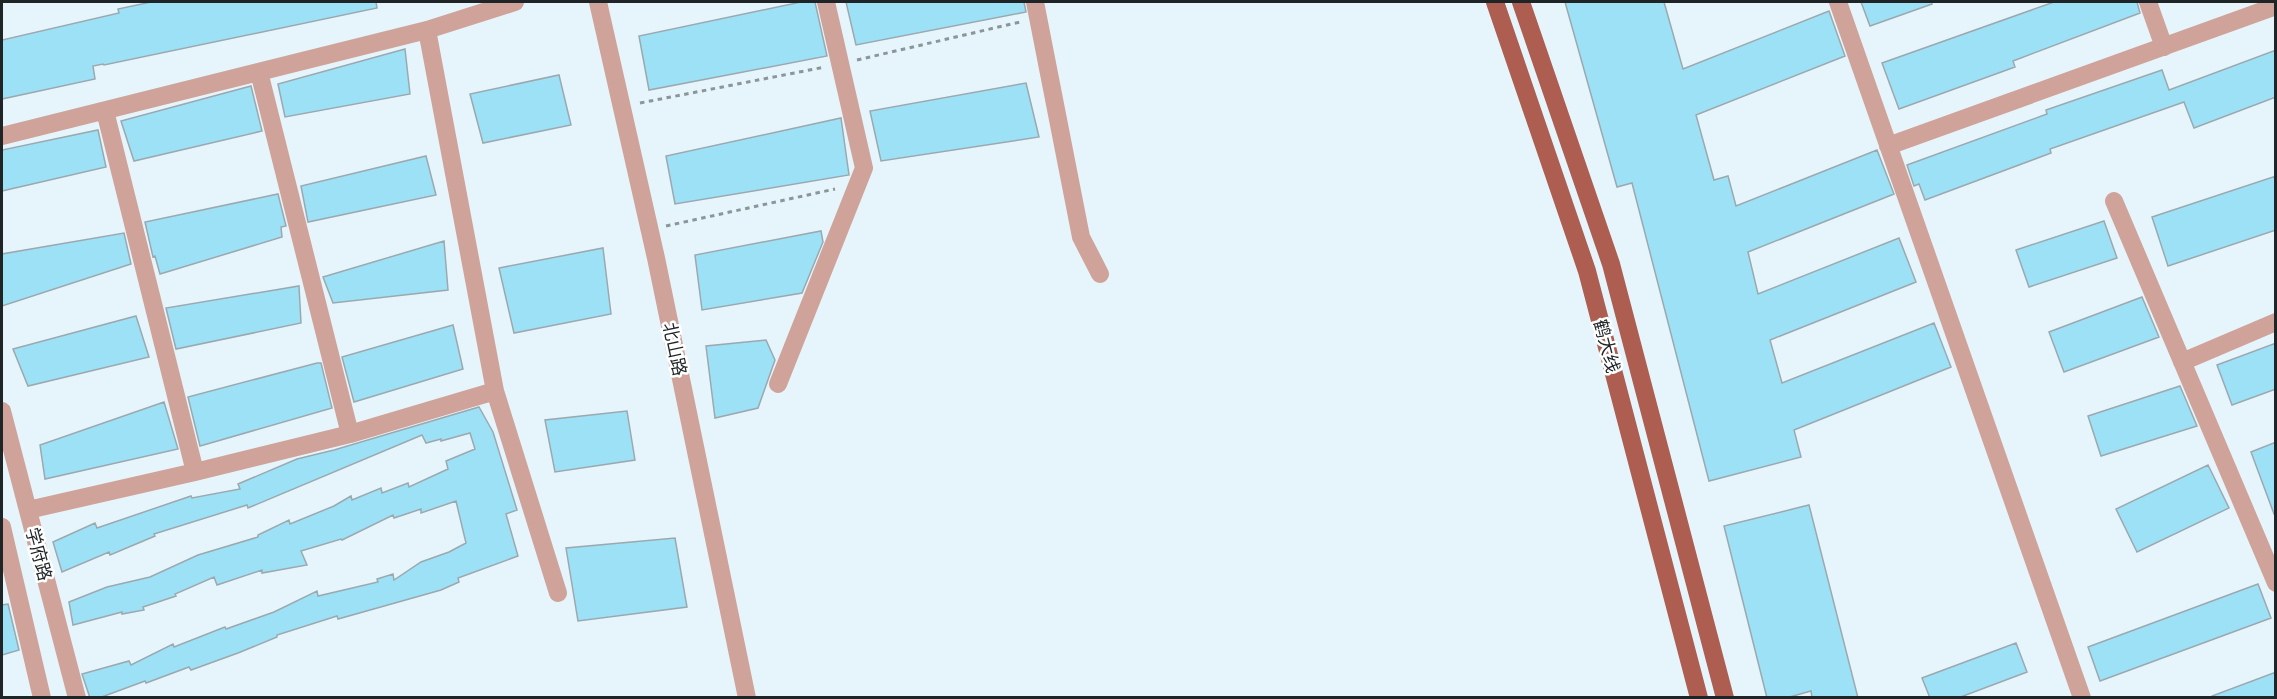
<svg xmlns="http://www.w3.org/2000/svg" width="2277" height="699" viewBox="0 0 2277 699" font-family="Raleway,'Noto Sans SC',sans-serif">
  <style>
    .building { fill: #9de1f7; stroke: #9ba9af; stroke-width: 1.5 }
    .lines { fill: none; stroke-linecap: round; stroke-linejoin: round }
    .path { stroke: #8b969a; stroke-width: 3; stroke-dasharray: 4.5 4.5; stroke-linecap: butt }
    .minor { stroke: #d0a39a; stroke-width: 18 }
    .major { stroke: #ad5e51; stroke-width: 18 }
    .labels { text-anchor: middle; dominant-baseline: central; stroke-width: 5; stroke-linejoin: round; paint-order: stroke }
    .street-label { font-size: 18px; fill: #1f2527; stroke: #fff }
  </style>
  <rect width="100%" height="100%" fill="#e6f5fb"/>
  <path class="building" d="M151 2H376L377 8 104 65 103 64 93 66 95 79 2 99V40L119 13 118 9Z
    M801 2H815L827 56 649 90 639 36Z
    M846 2H1024L1026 12 856 45Z
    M1565 2H1664L1683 69 1829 11 1845 56 1696 115 1714 180 1728 176 1736 206 1877 150 1894 194 1748 252 1758 294 1899 238 1916 282 1770 340 1782 383 1934 323 1951 367 1794 430 1801 457 1709 481 1632 183 1617 187Z
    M1861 2H1931L1932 4 1870 26Z
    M2054 2H2137L2140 13 2013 61 2015 67 1899 109 1882 63Z
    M405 49 410 94 285 117 278 84Z
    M2276 50V97L2194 128 2184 102 2050 149 2051 153 1925 200 1919 184 1914 186 1907 165 2047 114 2046 110 2162 70 2169 90Z
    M559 75 571 125 483 143 470 94Z
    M1026 83 1039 137 881 161 870 111Z
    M251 86 262 131 134 161 121 121Z
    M841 118 849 175 675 204 666 156Z
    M98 130 106 167 2 191V150Z
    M426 156 436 195 308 222 301 186Z
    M2276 176V230L2168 266 2152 217Z
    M278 194 286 226 281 227 282 237 160 274 155 256 153 257 145 222Z
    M2104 221 2117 258 2029 287 2016 250Z
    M821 231 823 242 802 293 702 310 695 255Z
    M124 233 131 264 2 306V254Z
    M444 241 448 290 333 303 323 277Z
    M603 248 611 314 514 333 499 268Z
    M299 286 301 323 176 349 166 308Z
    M2142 297 2159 337 2064 372 2049 332Z
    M136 316 149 357 28 386 13 349Z
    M453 325 463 369 354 402 342 357Z
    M766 340 775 360 758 408 715 418 706 346Z
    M2276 343V389L2232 405 2217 365Z
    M317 363H321L332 408 200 446 188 397Z
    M2180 386 2197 426 2101 456 2088 416Z
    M164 402 178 449 45 479 40 445Z
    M479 407 493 432 517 510 506 514 518 556 458 578 459 582 441 590 338 619 337 616 277 635V637L238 653 191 670 189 667 146 683 145 681 99 698H90L82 674 129 661 131 665 173 644 174 647 225 627 226 629 274 612 317 591 318 596 378 582 377 579 393 574 394 580 421 562 449 552 466 543 456 501 421 513V509L394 518 393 515 342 540 341 539 301 551 307 565 262 573V570L217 585 214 577 175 594 176 596 143 607 144 610 122 614V612L73 625 69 602 107 587 150 577 198 555 258 537V535L289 520 290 524 334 506 351 496 352 500 381 488 382 493 408 483 409 487 448 469 446 461 475 449 470 433 441 441V439L426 443 422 435 248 508 247 505 154 534 155 536 110 555 109 552 62 572 53 542 95 523 97 528 191 496 192 498 240 489 238 484 297 459 334 450Z
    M627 411 635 460 555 472 545 420Z
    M2276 442V513L2274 514 2251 452Z
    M2208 465 2229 508 2137 552 2116 509Z
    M1809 505 1858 698H1812L1811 691 1786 698H1767L1724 526Z
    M675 538 687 607 578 621 566 548Z
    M2258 584 2271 618 2100 681 2088 647Z
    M8 604 19 650 2 655V605Z
    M2016 643 2027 672 1958 698H1930L1922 678Z
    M2276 672V698H2212V696Z"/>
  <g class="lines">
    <path class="path" d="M857 60 1020 22
      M640 103 825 67
      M666 226 835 189"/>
    <path class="minor" d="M598 2 656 258 747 698
      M1035 2 1081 237 1100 274
      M1838 2 2082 698
      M2148 2 2164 47
      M427 30 495 391 558 593
      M259 72 350 434
      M105 111 195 472
      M2 136 427 30 515 2
      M1888 146 2276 6
      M2114 201 2276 583
      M2182 362 2276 322
      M778 384 864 168 826 2
      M2 411 77 698
      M28 510 195 472 350 434 495 391
      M2 527 42 698"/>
    <path class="major" d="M1495 2 1587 271 1699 698
      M1521 2 1611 264 1725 698"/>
  </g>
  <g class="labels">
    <g class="street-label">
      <text transform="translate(1607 346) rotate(75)">鹤大线</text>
      <text transform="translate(675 349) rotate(78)">北山路</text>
      <text transform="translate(39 554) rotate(75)">学府路</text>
    </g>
  </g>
  <rect width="2277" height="699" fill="none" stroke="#1f2527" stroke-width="6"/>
</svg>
